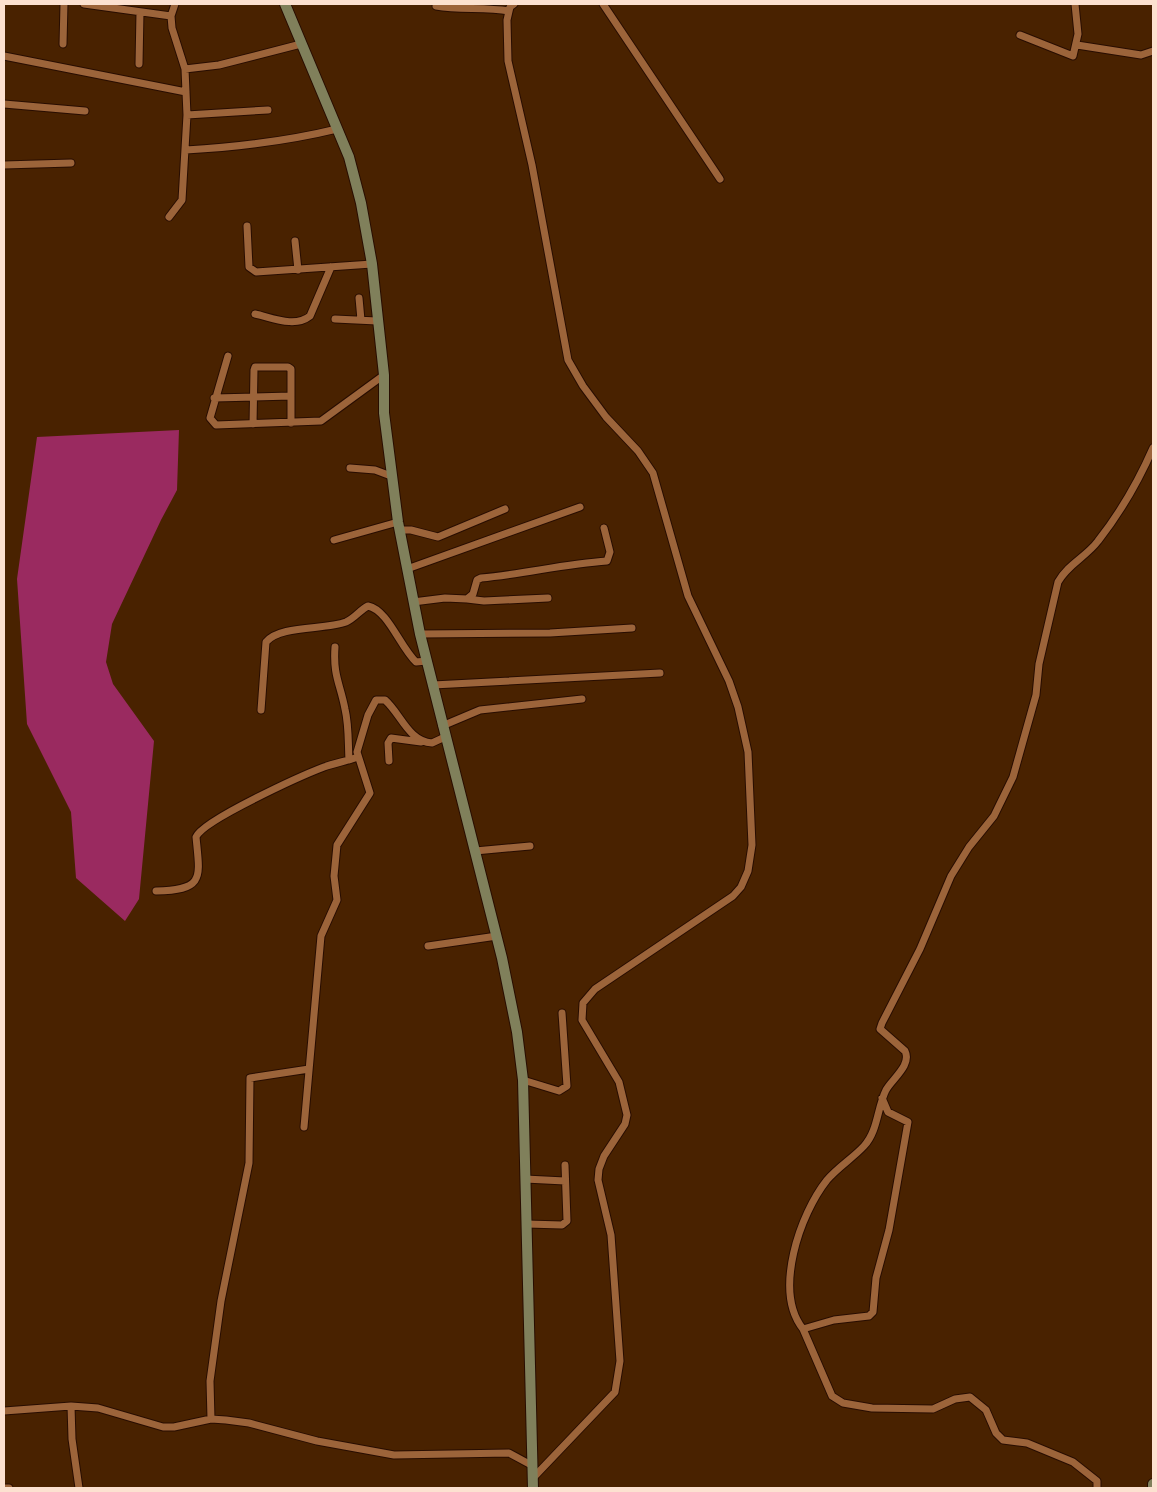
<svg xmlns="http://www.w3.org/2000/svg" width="1157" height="1492" viewBox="0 0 1157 1492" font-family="'PT Serif',serif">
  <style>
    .forest { fill: #9a2a60 }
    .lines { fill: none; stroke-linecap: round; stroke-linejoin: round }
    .street-casing { stroke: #280d00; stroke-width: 9 }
    .secondary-casing { stroke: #280d00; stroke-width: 12 }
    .street { stroke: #9c643a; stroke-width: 7 }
    .secondary { stroke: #80805b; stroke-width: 10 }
  </style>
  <rect width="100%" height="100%" fill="#492200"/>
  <path class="forest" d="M179 430 177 490 161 520 112 624 106 662 113 684 154 741 139 899 125 921 76 878 71 812 27 724 17 579 37 437Z"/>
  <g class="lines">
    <defs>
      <path id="street" d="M84 4 171 16
        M514 4 510 7 507 20 508 61 532 165 568 360 583 386 606 417 638 451 653 473 688 596 729 681 738 707 748 752 752 845 748 871 741 887 733 896 595 989 583 1003 582 1020 619 1082 627 1115 625 1124 604 1156 599 1169 598 1180 611 1235 620 1361 615 1392 533 1478
        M603 4 720 179
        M436 6C460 10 484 7 509 11
        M1020 35 1073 56 1078 34 1075 4
        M63 44 64 4
        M1077 45 1141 55 1153 51
        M4 56 186 92
        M139 64 140 12
        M185 69 219 65 301 44
        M4 104 85 111
        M187 115 268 110
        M186 150C237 147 288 141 337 129
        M4 165 71 163
        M169 217 182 200 187 115 185 69 172 28 171 16 175 4
        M247 226 249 267 256 272 372 264
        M295 241 298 270
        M359 298 361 320
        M255 314C273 318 295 328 310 316L331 267
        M335 319 377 321
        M228 356 210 418 216 425 321 421 384 375
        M214 398 291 396
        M253 424 254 370 255 367H288L291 369V423
        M350 468 375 470 391 476
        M400 530H411L438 537 505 509
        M334 540 398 522
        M407 569 580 507
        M467 599 484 601 548 598
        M413 602 445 598 467 599 473 594 477 580 481 578C524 574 564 564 607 561L610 552 604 528
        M420 634 550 633 632 628
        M335 647C333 676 340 683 345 709 349 726 348 743 349 760
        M433 685 660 673
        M261 710 266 642C280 625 325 630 346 622 355 618 360 610 368 606 388 610 400 647 416 662L427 661
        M442 726 480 710 582 699
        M389 761 388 743 391 738 421 742
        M475 851 530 846
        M156 891C205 890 200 878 196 837 203 820 303 775 324 767 335 763 347 761 358 757
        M428 946 497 936
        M523 1080 559 1091 567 1086 562 1013
        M304 1127 321 936 337 900 334 876 337 845 370 793 357 752 368 715 376 700H385C401 714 408 741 432 743L445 737
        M525 1179 565 1181
        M527 1224 562 1225 567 1221 565 1165
        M803 1329 834 1320 869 1316 873 1312 876 1278 889 1230 908 1122 888 1112 882 1098
        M71 1406 98 1408 163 1427H174L211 1419 226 1420 249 1423 317 1441 394 1455 509 1453 533 1466
        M4 1411 71 1406 72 1439 79 1488
        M211 1419 210 1381 221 1301 249 1163 250 1078 309 1069
        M4 1488H9
        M1097 1488V1481L1073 1462 1027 1443 1003 1440 996 1433 986 1410 970 1397 955 1399 933 1409 872 1408 843 1403 832 1396 803 1329C773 1291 800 1214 827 1180 838 1167 853 1158 864 1146 878 1131 877 1108 886 1090 892 1079 912 1065 905 1051L880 1029 882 1023 920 949 951 876 969 847 994 816 1013 777 1036 695 1039 664 1058 582C1068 564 1086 557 1098 541 1120 513 1139 480 1153 448"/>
      <path id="secondary" d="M285 4 349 157 361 203 372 264 384 375V413L398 522 420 634 502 958 517 1032 523 1080 533 1488
        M1153 1488V1484"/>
    </defs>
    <use href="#street" class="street-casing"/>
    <use href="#secondary" class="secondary-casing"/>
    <use href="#street" class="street"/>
    <use href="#secondary" class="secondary"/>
  </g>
  <rect width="1157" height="1492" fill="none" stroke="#fce1d0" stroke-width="10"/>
</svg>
